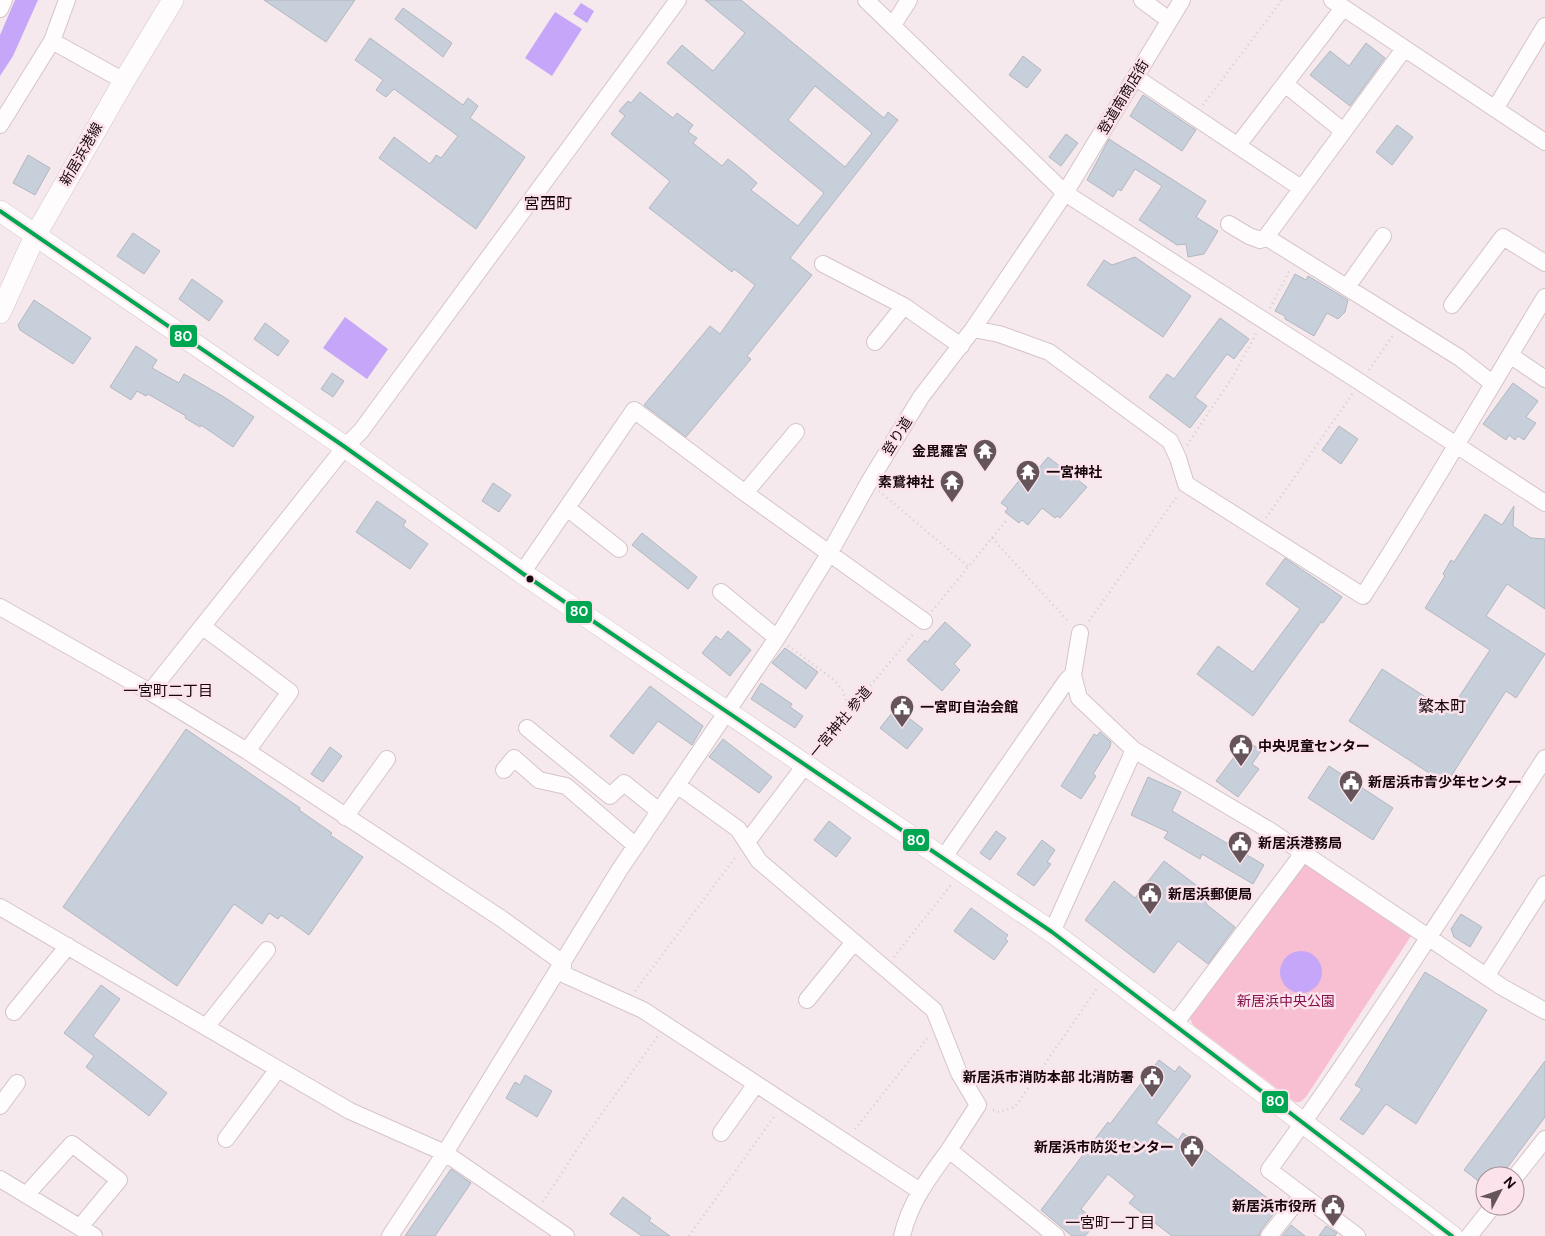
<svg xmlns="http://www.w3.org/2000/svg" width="1545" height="1236" viewBox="0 0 1545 1236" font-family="'DM Sans','Noto Sans JP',sans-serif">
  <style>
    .green { fill: #f8bfd3 }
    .water { fill: #c5a6f8 }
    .building { fill: #c7cfda; stroke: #b3b7bf; fill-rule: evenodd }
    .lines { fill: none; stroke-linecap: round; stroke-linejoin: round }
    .minor-casing { stroke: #d5c4c9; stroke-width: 18 }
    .major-casing { stroke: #d5c4c9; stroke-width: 22 }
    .path { stroke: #d1cdce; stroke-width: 2.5; stroke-dasharray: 1 4; stroke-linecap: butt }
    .minor { stroke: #fefcfc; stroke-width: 16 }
    .major { stroke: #fefcfc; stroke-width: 21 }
    .bus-1-casing { stroke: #fce3eb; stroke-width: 8 }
    .bus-1 { stroke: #00a651; stroke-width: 4 }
    .bus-dot { fill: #17050c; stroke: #fce3eb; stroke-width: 2 }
    .labels { text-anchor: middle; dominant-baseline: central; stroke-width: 5; stroke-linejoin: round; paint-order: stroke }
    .street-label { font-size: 14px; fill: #17050c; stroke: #fce3eb }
    .poi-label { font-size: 14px; font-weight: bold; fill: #17050c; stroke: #fce3eb; text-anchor: start }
    .park-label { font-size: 14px; fill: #850f4a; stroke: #fce3eb }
    .neighbourhood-label { font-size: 15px; fill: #17050c; stroke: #fce3eb }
    .quarter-label { font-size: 16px; fill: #17050c; stroke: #fce3eb }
    .line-badge { stroke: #fce3eb; stroke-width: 2 }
    .badge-label { font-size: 14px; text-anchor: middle; font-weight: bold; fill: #fff }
  </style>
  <rect width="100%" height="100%" fill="#f6e9ed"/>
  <path class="green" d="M1305 862 1410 928 1411 936 1306 1097 1300 1102H1295L1193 1025 1189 1016Z"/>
  <path class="water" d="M15 0H38L13 56 0 76V35Z
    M581 3 594 11 587 23 573 14Z
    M555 12 582 29 552 76 525 58Z
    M345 317 388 349 367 379 323 348Z
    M1280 972a21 21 0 1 1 42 0a21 21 0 1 1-42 0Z"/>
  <path class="building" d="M264 0H355L326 42Z
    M705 0H741L884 118 888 112 898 120 790 258 812 275 747 356 751 359 686 437 644 405 710 326 720 334 755 285 734 269 732 272 649 208 670 181 611 134 625 116 619 111 628 101 631 103 640 92 673 118 677 113 693 125 688 132 697 138 693 143 722 166 728 159 747 174 757 183 751 190 798 226 824 193 667 63 682 45 713 71 745 33ZM815 86 872 133 845 167 788 120Z
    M403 8 452 43 443 57 395 19Z
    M370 38 463 105 468 98 478 106 470 118 525 157 476 229 379 158 394 137 430 164 436 155 441 158 458 136 394 89 386 97 376 90 383 80 355 60Z
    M1366 43 1385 58 1350 106 1310 75 1330 51 1349 66Z
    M1023 56 1041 70 1027 88 1009 75Z
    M1143 95 1196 130 1182 151 1130 116Z
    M1397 125 1413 137 1392 165 1376 152Z
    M1066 134 1078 143 1061 166 1049 157Z
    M1109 139 1206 201 1196 217 1218 231 1204 254 1188 257 1186 244 1177 245 1139 220 1162 186 1135 169 1121 191 1118 189 1113 197 1087 180Z
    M28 155 50 168 35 195 13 183Z
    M133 233 160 251 144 274 117 256Z
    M1135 257 1191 296 1163 337 1087 285 1104 260 1112 265Z
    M1295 274 1306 280 1308 276 1348 300 1345 312 1338 319 1327 313 1314 336 1285 319V316L1275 311Z
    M192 279 223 301 209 321 179 299Z
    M34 300 91 338 73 364 20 330 18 325Z
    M1220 318 1249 339 1234 359 1227 354 1195 397 1207 406 1190 428 1149 397 1167 374 1174 379Z
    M265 323 289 341 278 356 254 339Z
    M136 346 157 360 152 368 179 383 184 374 224 397 254 417 233 447 201 425 200 427 185 418 186 416 148 394 146 396 137 391 131 400 110 387Z
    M332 373 344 381 333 397 321 389Z
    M1513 383 1538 401 1526 417 1536 423 1524 440 1518 436 1515 440 1509 435 1506 440 1483 424Z
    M1339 426 1358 439 1341 464 1322 450Z
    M1048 457 1087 487 1060 518 1057 516 1055 518 1042 508 1028 525 1022 520 1019 523 1005 512 1008 508 1001 503 1022 477 1028 481Z
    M493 483 511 495 499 512 482 501Z
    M377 501 406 521 403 526 428 544 410 569 356 532Z
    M1514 506 1513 526 1531 538 1545 539V609L1507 584 1486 616 1545 654 1516 698 1506 691 1446 784 1349 721 1382 669 1449 712 1490 650 1425 608 1445 576 1443 574 1451 560 1454 562 1485 514 1502 525Z
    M642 533 697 577 688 589 632 545Z
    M1285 558 1342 597 1323 623 1321 622 1253 716 1197 674 1218 646 1253 672 1300 609 1266 584Z
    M945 622 971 645 954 664 960 670 942 691 907 660 925 640 927 642Z
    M728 631 751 650 730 676 702 653 716 636 721 640Z
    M785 648 818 672 806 689 772 663Z
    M761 683 792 704 790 707 803 716 795 728 751 699Z
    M650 686 703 726 692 745 658 721 633 754 610 736Z
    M896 708 923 729 907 749 880 728Z
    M186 729 300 808 299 810 332 833 330 835 363 857 309 935 281 915 278 919 269 913 262 924 234 904 177 986 63 907Z
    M1100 732 1111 742 1110 747 1093 774 1096 776 1081 799 1061 786 1094 734 1097 736Z
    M723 739 772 777 759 793 709 757Z
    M1247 740 1261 751 1252 764 1259 769 1238 797 1216 781Z
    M330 747 342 756 323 782 311 774Z
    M1329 766 1393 808 1373 840 1308 798Z
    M1148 777 1181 792 1172 811 1264 865 1253 884 1202 854 1200 859 1164 838 1168 832 1131 815Z
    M829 821 851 838 836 857 814 840Z
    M996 831 1006 838 990 860 980 853Z
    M1042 840 1055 850 1047 862 1051 864 1034 886 1017 874Z
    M1164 861 1212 897 1206 904 1235 927 1208 964 1178 941 1154 973 1085 920 1114 881 1135 898Z
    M971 908 1008 935 1005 939 1008 941 994 960 954 931Z
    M1461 914 1482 927 1470 947 1454 937 1451 929Z
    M1425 972 1487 1010 1416 1124 1386 1104 1363 1135 1340 1119 1362 1089 1355 1085Z
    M101 985 120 999 93 1036 167 1093 149 1116 86 1067 94 1056 64 1033Z
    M1159 1060 1175 1072 1179 1066 1191 1076 1156 1123 1178 1140 1183 1133 1279 1207 1261 1230 1259 1236H1172L1129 1203 1135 1196 1108 1174 1081 1209 1097 1222 1085 1236H1072L1041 1210 1108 1122 1110 1124Z
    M1545 1061V1117L1501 1176H1485V1186L1464 1170Z
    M525 1075 552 1091 537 1117 506 1098 515 1082 520 1085Z
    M451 1169 471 1183 435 1236H405Z
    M623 1197 651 1218 649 1221 670 1236H642L610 1214Z
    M1291 1225 1305 1236H1282Z
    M1326 1226 1337 1233 1335 1236H1319Z"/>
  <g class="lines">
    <defs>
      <path id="minor" d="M866 0 1065 193 1360 382 1545 503
        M1142 0 1169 20
        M1332 0 1545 142
        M0 9 4 0
        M893 25 909 0
        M52 41 67 0
        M1135 77 1301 188
        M1285 84 1343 131
        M1495 109 1545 26
        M0 125 52 41 124 81
        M1238 145 1343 8
        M1229 224 1249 236 1260 240 1266 237 1404 49
        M1266 237 1460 358 1492 383
        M823 264 904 306 961 346
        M1347 287 1383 236
        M1452 305 1503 237 1545 263
        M973 329 999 334 1049 352 1170 441 1178 458 1186 484 1363 596C1427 498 1484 397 1545 297
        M875 342 904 306
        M1510 355 1545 379
        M745 493 924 621
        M567 508 619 549
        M522 573 634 410 745 493 796 432
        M721 592 777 638
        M0 607 150 692 247 751 502 919 563 963V974L643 1010 920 1191
        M203 627 290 692 247 751
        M1080 633 1073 675 1079 698 1134 750 1269 830 1502 987 1545 1011
        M150 692 345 447 361 431 678 0
        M527 728 610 796 624 783 659 811
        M504 770 514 758 539 780 566 786 636 846
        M677 785 738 829 759 861 934 1010 959 1073 978 1105 949 1150
        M345 817 387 759
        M747 842 806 764
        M944 857 1067 680 1073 675
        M0 907 350 1111 445 1153 566 1236
        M1052 932 1134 750
        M1487 975 1545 884
        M807 1000 854 942
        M14 1012 68 946
        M1174 1025 1304 852
        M206 1027 267 950
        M0 1106 17 1083
        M721 1133 756 1084
        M226 1139 278 1069
        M1515 1177 1545 1139
        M0 1179 94 1236
        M26 1195 72 1144 119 1180 80 1227
        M390 1236 445 1153 620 869 777 638 829 554 869 482 921 397 973 329 1065 193 1182 0
        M902 1236C910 1202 929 1177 949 1150L1056 1236
        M1269 1236 1302 1195
        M1357 1236 1269 1170C1366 1037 1455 897 1545 758
        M1469 1236 1493 1206"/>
      <path id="major" d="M0 211 345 447 522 573 1052 932 1452 1236
        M0 313 35 236 124 81 173 0"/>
    </defs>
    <use href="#minor" class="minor-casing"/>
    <use href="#major" class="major-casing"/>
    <path class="path" d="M1203 105 1282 0
      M1270 308 1291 268
      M1369 370 1394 334
      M1187 445 1232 378 1257 332
      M879 491 969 567
      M1266 518 1353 393
      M992 538 1069 622
      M932 611 1006 521
      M1089 621 1178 495
      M788 646 833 679 842 689 850 711
      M816 751 915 632
      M894 957 951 885
      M635 991 737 855
      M993 1110 999 1112 1015 1107 1098 987
      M855 1129 929 1036
      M543 1202 585 1137 658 1036
      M689 1236 776 1114"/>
    <use href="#minor" class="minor"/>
    <use href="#major" class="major"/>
    <defs>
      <path id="bus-1" d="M0 211 345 447 522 573 1052 932 1452 1236"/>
    </defs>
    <use href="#bus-1" class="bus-1-casing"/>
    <use href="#bus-1" class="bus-1"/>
  </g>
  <defs>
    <symbol id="temple-pin" viewBox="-11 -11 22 30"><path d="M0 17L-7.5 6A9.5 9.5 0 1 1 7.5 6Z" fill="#65555b" stroke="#fce3eb"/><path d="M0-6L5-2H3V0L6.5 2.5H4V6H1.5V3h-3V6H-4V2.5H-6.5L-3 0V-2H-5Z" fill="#fff"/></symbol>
    <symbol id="civic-pin" viewBox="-11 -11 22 30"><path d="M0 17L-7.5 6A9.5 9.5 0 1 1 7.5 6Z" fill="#65555b" stroke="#fce3eb"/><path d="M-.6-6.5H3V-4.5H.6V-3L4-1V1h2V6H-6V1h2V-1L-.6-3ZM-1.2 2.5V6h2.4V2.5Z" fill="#fff"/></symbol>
  </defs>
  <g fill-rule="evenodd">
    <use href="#temple-pin" x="971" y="437" width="28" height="38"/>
    <use href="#temple-pin" x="1014" y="458" width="28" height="38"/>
    <use href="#temple-pin" x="938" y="468" width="28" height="38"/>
    <use href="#civic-pin" x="888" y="693" width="28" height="38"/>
    <use href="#civic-pin" x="1227" y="732" width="28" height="38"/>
    <use href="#civic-pin" x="1337" y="768" width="28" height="38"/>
    <use href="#civic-pin" x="1226" y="829" width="28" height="38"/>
    <use href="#civic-pin" x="1136" y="880" width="28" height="38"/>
    <use href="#civic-pin" x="1138" y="1063" width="28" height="38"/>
    <use href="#civic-pin" x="1178" y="1133" width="28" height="38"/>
    <use href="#civic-pin" x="1319" y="1192" width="28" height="38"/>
  </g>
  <circle class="bus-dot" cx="530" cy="579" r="4.5"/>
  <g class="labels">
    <g class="street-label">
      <text transform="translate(1123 97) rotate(-59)">登道南商店街</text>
      <text transform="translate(81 154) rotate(-60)">新居浜港線</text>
      <text transform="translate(897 436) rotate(-58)">登り道</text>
      <text transform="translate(840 722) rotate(-50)">一宮神社 参道</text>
    </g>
    <g class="poi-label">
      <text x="968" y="451" text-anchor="end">金毘羅宮</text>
      <text x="1046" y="472">一宮神社</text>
      <text x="934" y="482" text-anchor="end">素鵞神社</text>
      <text x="920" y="707">一宮町自治会館</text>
      <text x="1258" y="746">中央児童センター</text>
      <text x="1368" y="782">新居浜市青少年センター</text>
      <text x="1258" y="843">新居浜港務局</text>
      <text x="1168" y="894">新居浜郵便局</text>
      <text x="1134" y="1077" text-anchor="end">新居浜市消防本部 北消防署</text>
      <text x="1174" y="1147" text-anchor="end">新居浜市防災センター</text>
      <text x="1316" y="1206" text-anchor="end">新居浜市役所</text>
    </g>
    <g class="park-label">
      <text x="1286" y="1001">新居浜中央公園</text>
    </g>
    <g class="neighbourhood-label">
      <text x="168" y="691">一宮町二丁目</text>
      <text x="1110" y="1223">一宮町一丁目</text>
    </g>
    <g class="quarter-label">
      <text x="548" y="203">宮西町</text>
      <text x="1442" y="706">繁本町</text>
    </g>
  </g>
  <g class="line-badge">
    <rect x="169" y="324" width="29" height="24" rx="5" fill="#00a651"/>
    <rect x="565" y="600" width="28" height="24" rx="5" fill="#00a651"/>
    <rect x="902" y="828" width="28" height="24" rx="5" fill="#00a651"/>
    <rect x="1261" y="1090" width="28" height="24" rx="5" fill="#00a651"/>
  </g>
  <g class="badge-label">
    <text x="183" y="341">80</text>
    <text x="579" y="616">80</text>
    <text x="916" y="845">80</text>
    <text x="1275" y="1106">80</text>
  </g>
  <g transform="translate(1500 1191) rotate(49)"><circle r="24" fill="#fce3eb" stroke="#a08a92"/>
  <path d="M0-4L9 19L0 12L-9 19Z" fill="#65555b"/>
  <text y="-8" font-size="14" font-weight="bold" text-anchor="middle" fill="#17050c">N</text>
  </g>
</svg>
